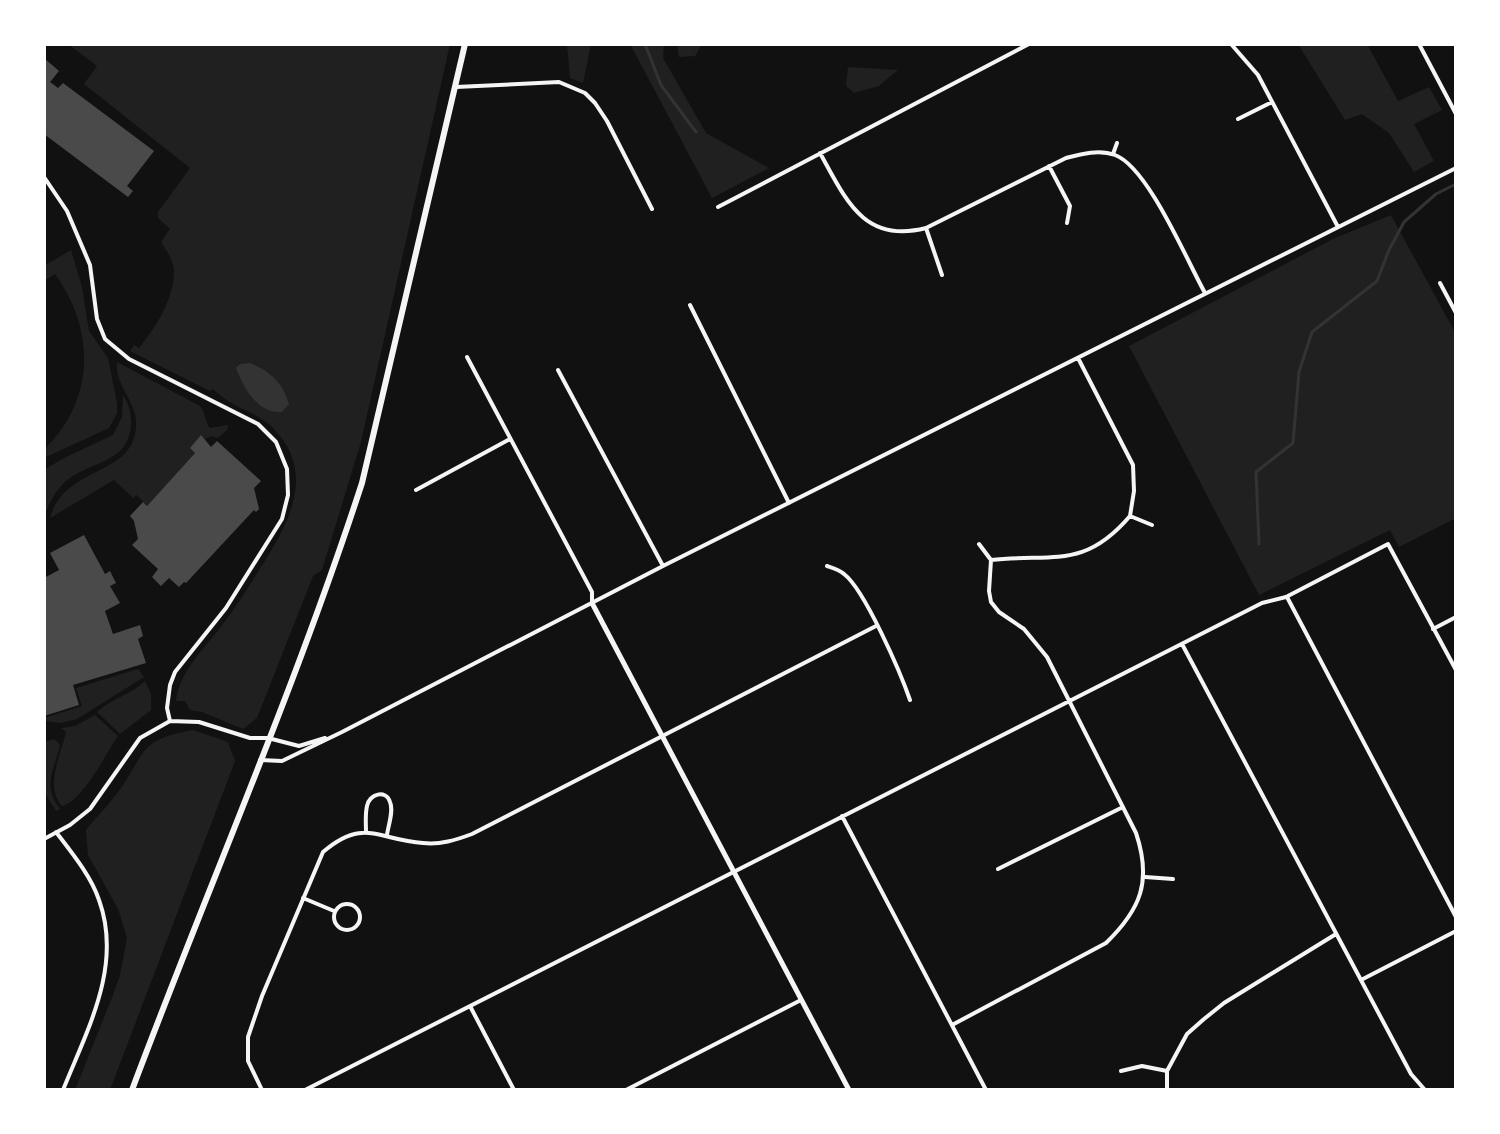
<svg xmlns="http://www.w3.org/2000/svg" width="1500" height="1134" viewBox="0 0 1500 1134" font-family="Karla,sans-serif">
  <style>
    .green { fill: #202020 }
    .water { fill: #333 }
    .lines { fill: none; stroke-linecap: round; stroke-linejoin: round }
    .stream { stroke: #333; stroke-width: 3 }
    .building { fill: #4a4a4a }
    .minor { stroke: #f5f5f5; stroke-width: 4 }
    .tertiary { stroke: #f5f5f5; stroke-width: 5 }
    .secondary { stroke: #f5f5f5; stroke-width: 6 }
  </style>
  <rect width="100%" height="100%" fill="#111"/>
  <path class="green" d="M68 44H450L361 442 322 570 313 576 257 718 243 729 202 712 190 710 185 701H176C179 672 203 650 220 628 235 609 248 588 261 567 289 523 317 473 273 428 258 413 237 409 221 396 218 394 216 391 212 389L210 391 130 351 134 345 139 348C156 327 174 299 174 271 174 261 166 250 161 242L170 229 158 218V212L190 168 84 84 97 66Z
    M567 44H591L583 83 570 78Z
    M630 44H664L663 58 706 133 769 168 712 198Z
    M677 44H702L695 56 679 57Z
    M1298 44H1367L1398 101 1429 87 1442 110 1414 124 1434 161 1414 172 1389 133 1362 114 1345 120Z
    M848 67 898 70 879 86 854 93 846 86Z
    M1391 215 1456 334V518L1399 547 1390 530 1259 595 1129 346 1333 239Z
    M71 250 82 287 89 331 108 358 117 403V413L109 428 44 458V450C95 400 96 331 55 274L44 281V266Z
    M117 362 200 406C206 413 204 421 210 428L228 425 227 430 218 438 212 436 205 439 201 436 190 448 195 453 147 506 137 495 133 498 114 480 50 518C65 465 133 477 136 427 138 402 114 385 117 362Z
    M123 395C129 404 132 415 131 425 128 466 87 460 63 484 54 493 48 506 44 517V470L62 459 113 435 122 417Z
    M138 669 144 677 77 719 60 723 44 721V718L82 706 76 688Z
    M145 681 151 694V710L120 734 97 712C112 698 131 695 145 681Z
    M95 715 118 736C105 755 83 801 62 806 44 786 61 755 66 732L61 728 75 726Z
    M193 730 228 742 235 761 110 1090H75L113 995 120 975 127 938 118 909 88 855 86 830C95 818 106 808 115 796 146 757 134 740 193 730Z
    M54 739 60 745C55 770 41 784 60 809L56 811 44 792V742Z"/>
  <path class="water" d="M250 363C271 372 282 382 289 404L282 412C257 414 244 388 236 368L240 364Z"/>
  <g class="lines">
    <path class="stream" d="M645 44 661 85 696 132
      M1259 544 1256 472 1293 443 1299 372 1312 332 1377 281 1389 250 1404 222 1436 194 1456 184"/>
  </g>
  <path class="building" d="M44 58 59 71 50 82 58 88 63 83 154 151 127 186 133 191 128 197 44 134Z
    M201 435 211 447 217 441 261 481 254 488 259 509 256 512 254 510 186 583 184 582 179 587 169 578 161 586 152 577 158 569 132 545 138 539 134 521 130 516 143 502 147 506 195 453 190 448Z
    M84 535 105 574 110 571 116 583 110 586 120 603 105 611 113 634 140 625 143 636 138 639 146 663 73 685 79 705 44 716V578L59 570 50 553Z"/>
  <g class="lines">
    <path class="minor" d="M1231 44 1258 75 1338 227
      M1419 44 1456 114
      M456 87 559 82 585 93 595 103 607 121 652 209
      M1238 119 1272 102
      M820 153C846 200 864 244 926 228L1066 158C1081 154 1099 149 1115 155 1148 167 1187 261 1205 293
      M1113 154 1117 143
      M1049 166 1070 206 1067 223
      M44 177 67 211 90 265 97 319 105 339 129 359 258 424 276 442 287 469 288 495 282 519 226 608 175 672 170 685 167 708 170 721
      M718 207 1029 44
      M926 228 942 275
      M1440 283 1456 313
      M690 305 789 503
      M467 357 592 592V603
      M1078 358 1133 465 1134 491 1130 516
      M558 370 663 566
      M416 490 510 439
      M991 560C1053 553 1084 570 1130 516L1152 525
      M827 566C833 568 840 570 844 574 865 590 901 674 910 700
      M1287 597 1456 917
      M1433 629 1456 617
      M1182 644 1411 1074 1425 1090
      M260 760 282 761 342 732 663 566 1456 168
      M842 816 986 1090
      M56 832C72 853 91 876 99 900 123 966 87 1030 63 1090
      M366 832C366 824 365 814 367 806 369 794 386 789 390 802 394 811 388 826 387 835
      M44 839 70 825 90 809 140 738 170 721 199 722 250 738H268L299 746 325 738
      M998 869 1123 807
      M1145 877 1173 879
      M303 898 334 911
      M334 917a13 13 0 1 1 26 0a13 13 0 1 1-26 0Z
      M1361 980 1456 931
      M470 1006 514 1090
      M952 1025 1106 943C1141 909 1152 881 1136 833L1047 657 1024 629 999 612 991 602 989 591 991 560 979 544
      M1121 1071 1142 1066 1167 1071 1187 1034 1204 1019 1224 1003 1336 934
      M1167 1071V1090
      M262 1090 248 1061V1037L262 996 323 852C364 817 378 840 423 843 440 845 456 840 472 834L876 626
      M305 1090 1262 603 1286 597 1388 544 1456 670
      M626 1090 801 1000"/>
    <path class="tertiary" d="M592 603 849 1090"/>
    <path class="secondary" d="M132 1090C208 887 295 689 362 483L465 44"/>
  </g>
  <rect width="1500" height="1134" fill="none" stroke="#ffffff" stroke-width="92"/>
</svg>
